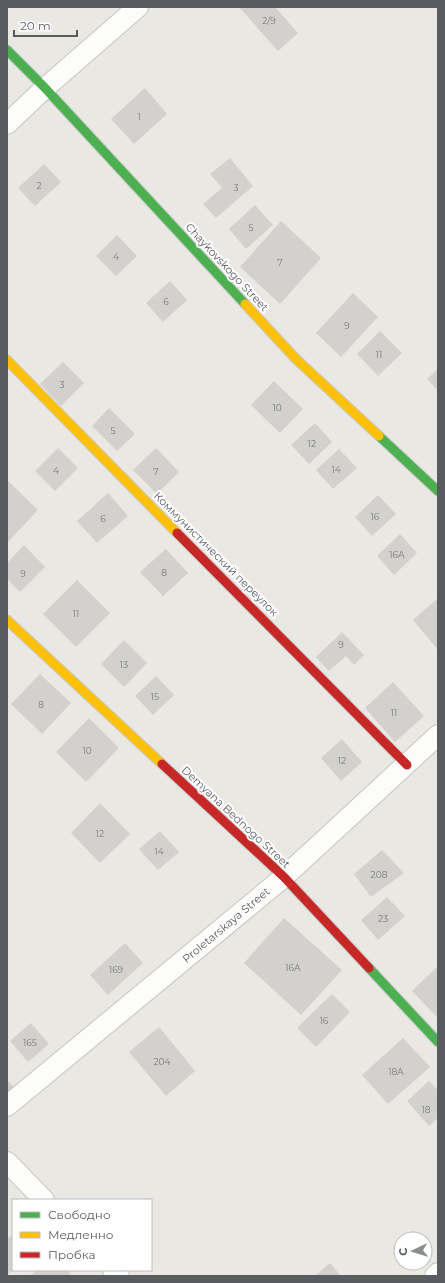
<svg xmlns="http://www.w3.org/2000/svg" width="445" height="1283" viewBox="0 0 445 1283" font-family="Montserrat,sans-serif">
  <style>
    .building { fill: #d2d1cd }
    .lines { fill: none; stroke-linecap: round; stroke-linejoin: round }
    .street-casing { stroke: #c5c6c4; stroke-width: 22 }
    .fast-casing { stroke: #c6c7c6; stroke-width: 11 }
    .slow-casing { stroke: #c6c7c6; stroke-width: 11 }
    .jam-casing { stroke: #c6c7c6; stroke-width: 11 }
    .street { stroke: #fcfcfb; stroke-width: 20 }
    .fast { stroke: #4caf50; stroke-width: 9 }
    .slow { stroke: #ffc107; stroke-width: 9 }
    .jam { stroke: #c62828; stroke-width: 9 }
    .labels { text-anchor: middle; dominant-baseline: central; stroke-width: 4; stroke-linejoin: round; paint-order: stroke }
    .number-label { font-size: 9px; fill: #777a7c }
    .street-label { font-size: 11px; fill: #585c61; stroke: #fff }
  </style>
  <rect width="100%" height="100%" fill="#e9e8e2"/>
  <path class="building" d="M239 7H275L298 33 278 51Z
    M145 88 167 114 134 144 111 119Z
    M230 158 253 186 216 218 203 204 222 188 210 174Z
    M44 164 61 182 35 206 18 188Z
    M255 205 273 225 246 249 229 229Z
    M281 221 321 258 280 304 240 267Z
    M117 235 137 256 116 276 96 256Z
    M170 281 187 300 163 322 146 303Z
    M353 293 378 317 341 357 316 333Z
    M380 331 402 353 378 376 357 354Z
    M63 362 84 383 61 406 40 384Z
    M438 369V391L427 379Z
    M274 381 303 409 280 433 251 405Z
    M109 408 135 434 117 451 92 426Z
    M315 423 332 442 309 464 291 445Z
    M58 448 78 468 55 491 35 471Z
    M156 448 179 472 157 494 133 470Z
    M339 449 357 468 333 489 316 470Z
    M8 481 38 510 7 543V483Z
    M108 493 128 516 97 543 77 521Z
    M378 495 396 514 372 536 355 517Z
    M400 534 417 553 394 575 377 556Z
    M24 545 45 567 20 592 7 579V563Z
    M166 549 188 573 163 596 140 572Z
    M77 580 110 613 76 647 43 614Z
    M438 598V650L413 620Z
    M342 632 364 655 354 665 346 656 329 671 316 657Z
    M124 640 147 663 124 687 101 664Z
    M40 674 71 703 42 734 11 704Z
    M156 676 174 695 153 715 135 696Z
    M393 682 424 716 395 742 365 708Z
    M89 718 119 748 86 782 56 752Z
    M342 739 362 762 341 781 321 758Z
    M100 803 130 834 100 863 71 833Z
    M160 831 179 852 158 870 139 849Z
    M382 850 404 873 371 897 354 874Z
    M387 897 405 916 378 940 361 920Z
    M284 918 342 970 301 1015 244 963Z
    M125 943 143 963 108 995 90 975Z
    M438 966V1018L412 991Z
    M332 994 350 1012 316 1047 297 1028Z
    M31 1023 49 1044 28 1062 10 1041Z
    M159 1027 195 1071 166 1096 129 1052Z
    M403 1038 430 1067 388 1104 362 1075Z
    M7 1080 14 1087 7 1093Z
    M429 1081 438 1090V1118L429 1126 407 1101Z
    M13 1234V1270L7 1275V1239Z
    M330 1263 341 1276H315Z
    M37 1270H67L72 1276H32L31 1275Z"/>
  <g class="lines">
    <defs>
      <path id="street" d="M7 124 45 88 138 7
        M7 1106 284 877 438 735
        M7 1162 44 1200
        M113 1270 119 1276
        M435 1276 438 1273"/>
      <path id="fast" d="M7 50 45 88 245 304
        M379 436 438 491
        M369 968 438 1042"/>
      <path id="slow" d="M245 304 296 359 379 436
        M7 360 177 533
        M7 620 162 764"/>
      <path id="jam" d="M177 533 407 765
        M162 764 284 877 369 968"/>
    </defs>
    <use href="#street" class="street-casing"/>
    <use href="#fast" class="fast-casing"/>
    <use href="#slow" class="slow-casing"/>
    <use href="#jam" class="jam-casing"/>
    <use href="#street" class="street"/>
    <use href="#fast" class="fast"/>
    <use href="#slow" class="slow"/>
    <use href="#jam" class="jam"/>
  </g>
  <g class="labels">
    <g class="number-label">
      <text x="269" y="20">2/9</text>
      <text x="139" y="116">1</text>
      <text x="39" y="185">2</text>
      <text x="236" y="187">3</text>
      <text x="251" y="227">5</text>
      <text x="116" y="256">4</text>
      <text x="280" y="262">7</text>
      <text x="166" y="301">6</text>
      <text x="347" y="325">9</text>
      <text x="379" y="354">11</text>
      <text x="62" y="384">3</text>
      <text x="277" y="407">10</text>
      <text x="113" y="430">5</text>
      <text x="312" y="443">12</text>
      <text x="336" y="469">14</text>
      <text x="56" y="470">4</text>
      <text x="156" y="471">7</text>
      <text x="375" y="516">16</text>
      <text x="103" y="518">6</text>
      <text x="397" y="554">16А</text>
      <text x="164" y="572">8</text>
      <text x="23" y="573">9</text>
      <text x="76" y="613">11</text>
      <text x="341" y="644">9</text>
      <text x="124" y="664">13</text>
      <text x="155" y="696">15</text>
      <text x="41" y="704">8</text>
      <text x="394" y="712">11</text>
      <text x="87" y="750">10</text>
      <text x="342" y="760">12</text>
      <text x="100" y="833">12</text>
      <text x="159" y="851">14</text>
      <text x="379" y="874">208</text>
      <text x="383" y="918">23</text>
      <text x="293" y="967">16А</text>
      <text x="116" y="969">169</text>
      <text x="324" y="1020">16</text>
      <text x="30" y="1042">165</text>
      <text x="162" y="1061">204</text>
      <text x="396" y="1071">18А</text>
      <text x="426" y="1109">18</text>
    </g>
    <g class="street-label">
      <text transform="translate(227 267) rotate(47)">Chaykovskogo Street</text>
      <text transform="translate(216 554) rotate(45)">Коммунистический переулок</text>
      <text transform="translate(236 817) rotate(43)">Demyana Bednogo Street</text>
      <text transform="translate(226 925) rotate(-40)">Proletarskaya Street</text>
    </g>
  </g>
  <rect width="445" height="1283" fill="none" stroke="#585c61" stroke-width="16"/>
  <rect x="12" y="1199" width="140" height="72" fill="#ffffff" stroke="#bcbec0"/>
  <rect x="20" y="1212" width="20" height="6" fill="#4caf50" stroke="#bcbec0"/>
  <text x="48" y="1219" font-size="12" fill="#585c61">Свободно</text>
  <rect x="20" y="1232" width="20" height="6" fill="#ffc107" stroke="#bcbec0"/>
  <text x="48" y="1239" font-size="12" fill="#585c61">Медленно</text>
  <rect x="20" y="1252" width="20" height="6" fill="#c62828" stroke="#bcbec0"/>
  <text x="48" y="1259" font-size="12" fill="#585c61">Пробка</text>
  <g transform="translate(413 1251) rotate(266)"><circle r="19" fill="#ffffff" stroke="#bcbec0"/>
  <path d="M0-3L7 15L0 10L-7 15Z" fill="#8b8d8e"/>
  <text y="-6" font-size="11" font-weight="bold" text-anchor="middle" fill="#585c61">С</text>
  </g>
  <path d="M14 30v6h63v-6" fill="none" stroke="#585c61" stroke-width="2"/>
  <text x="20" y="30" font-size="12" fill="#585c61" stroke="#ffffff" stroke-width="3" paint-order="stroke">20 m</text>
</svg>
